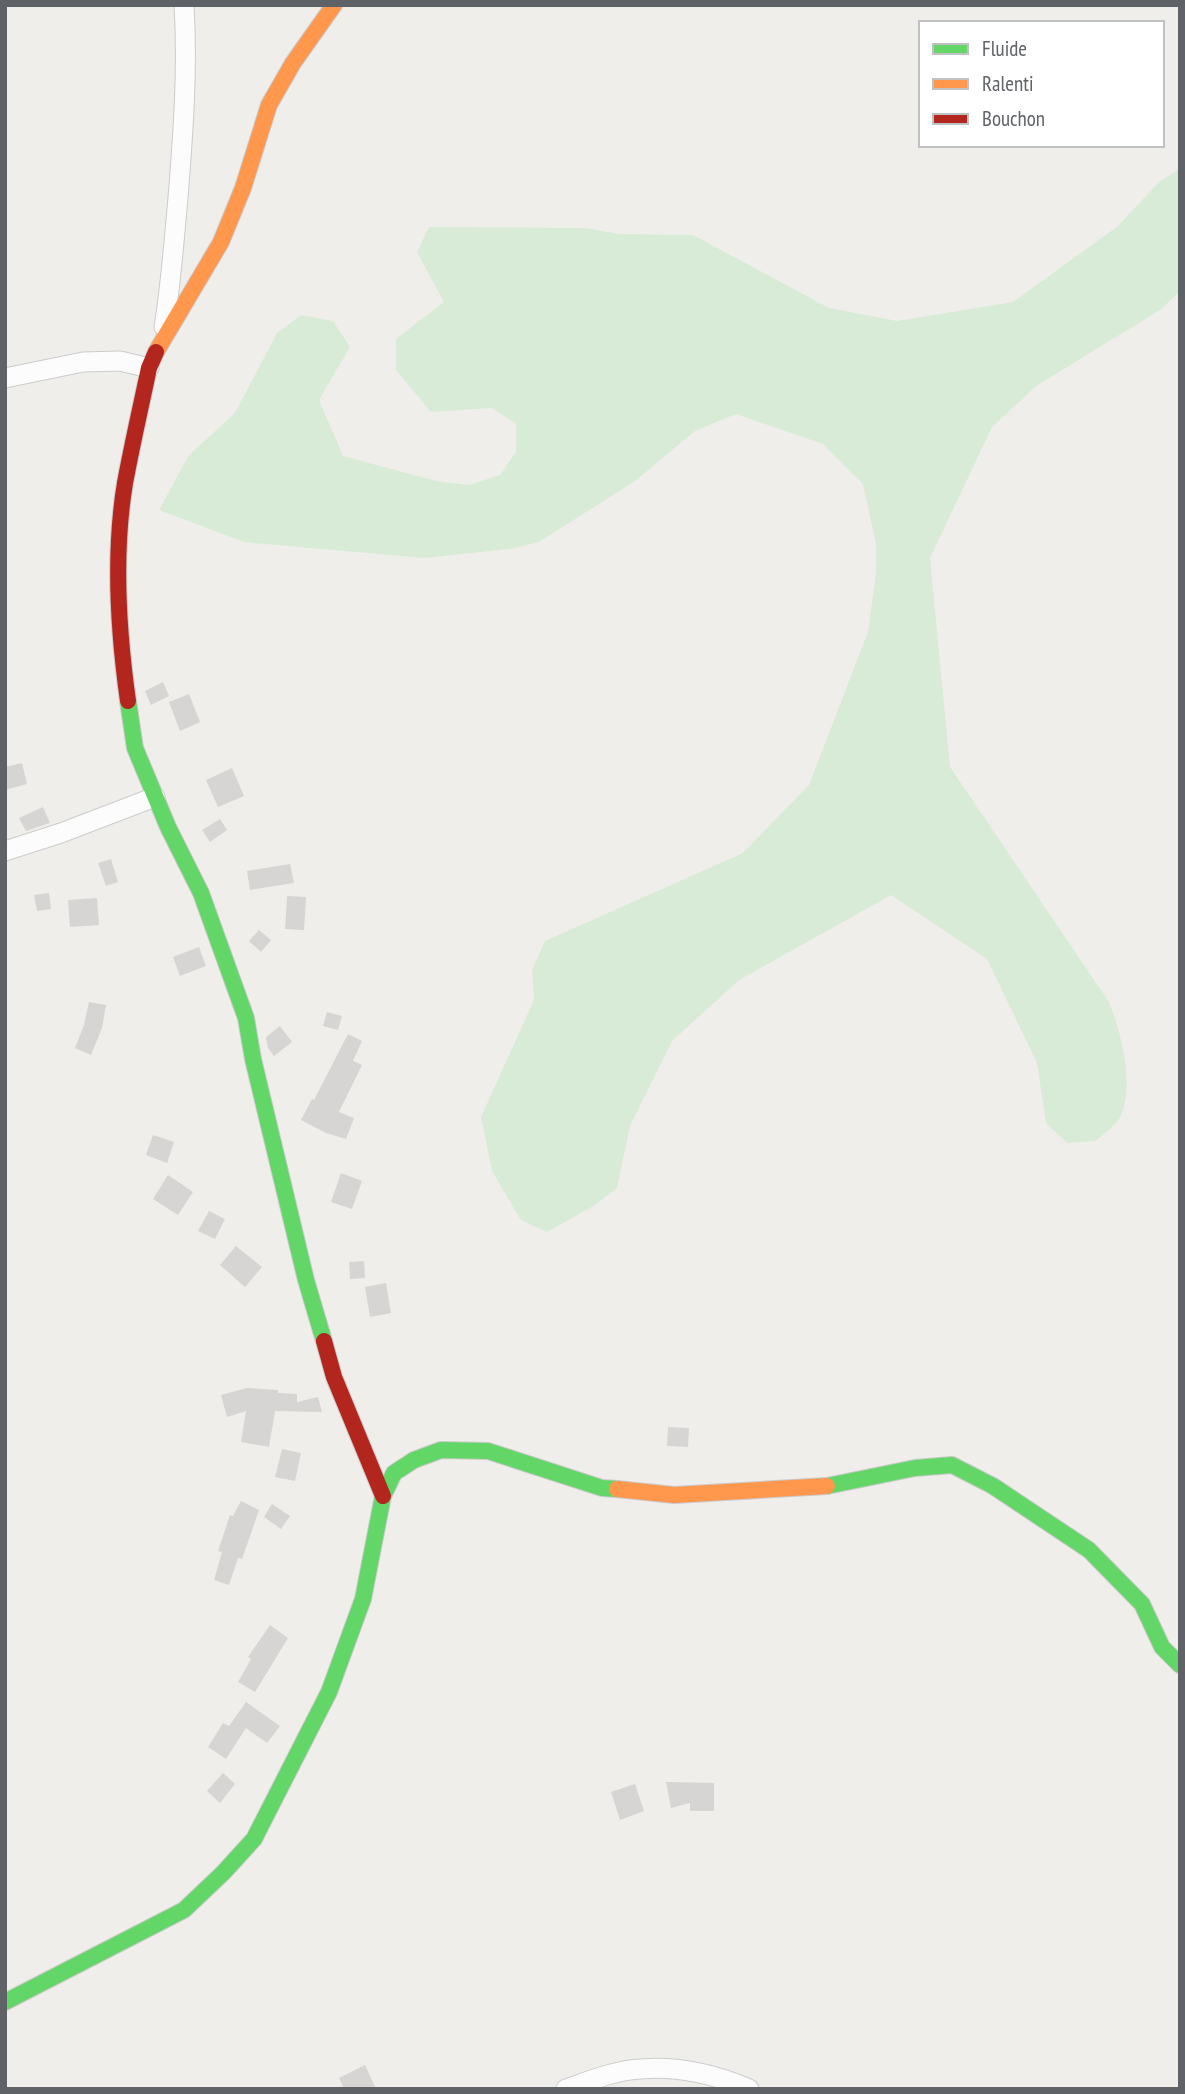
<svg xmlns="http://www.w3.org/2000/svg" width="1185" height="2094" viewBox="0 0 1185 2094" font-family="'PT Sans Narrow',sans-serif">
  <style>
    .green { fill: #d8ebd6 }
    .building { fill: #d6d5d3 }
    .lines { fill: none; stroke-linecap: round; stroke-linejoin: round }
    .street-casing { stroke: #cbcccc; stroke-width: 21 }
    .fast-casing { stroke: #cacacb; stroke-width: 18 }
    .slow-casing { stroke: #cacacb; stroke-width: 18 }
    .jam-casing { stroke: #cacacb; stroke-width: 18 }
    .street { stroke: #fdfcfc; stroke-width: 19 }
    .fast { stroke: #63d668; stroke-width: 16 }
    .slow { stroke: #ff974d; stroke-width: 16 }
    .jam { stroke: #b3261e; stroke-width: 16 }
  </style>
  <rect width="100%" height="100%" fill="#efeeea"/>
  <path class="green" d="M1180 169V291L1160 310 1036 386 992 427 930 558 950 767 1109 1002C1121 1032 1136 1089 1119 1119 1114 1127 1102 1135 1095 1141L1067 1143 1046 1123 1037 1063 987 959 891 895 739 980 672 1041 630 1126 617 1188 595 1205 547 1232 521 1220 492 1171 481 1117 534 1000 532 970 545 941 743 853 809 785 868 632 876 573V544L863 484 823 444 736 414 695 431 635 481 539 542 510 549 424 558 244 542 159 510 189 455 235 413 277 333 301 315 333 321 350 347 319 400 343 456 436 481 469 485 500 475 516 452V423L491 408 431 412 396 370V339L444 302 417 252 429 227 586 228 619 234 693 235 829 308 897 321 1013 302 1118 226 1160 181Z"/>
  <path class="building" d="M163 682 169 696 151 705 145 691Z
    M189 694 200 722 180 731 169 702Z
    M22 763 27 784 5 790V767Z
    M232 768 244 796 218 807 206 780Z
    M43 807 50 823 26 831 19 818Z
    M220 819 227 830 210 842 202 830Z
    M111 859 118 882 106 886 98 863Z
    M290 864 294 883 250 890 247 871Z
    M49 893 51 909 37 911 34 895Z
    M287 896 306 897 304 930 285 929Z
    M97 898 99 925 70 927 68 900Z
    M259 930 271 940 261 952 249 941Z
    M199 947 206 966 180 976 173 957Z
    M89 1002 106 1005 102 1028 91 1055 75 1048 84 1025Z
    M327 1012 342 1016 338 1030 323 1026Z
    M280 1026 292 1042 274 1056 268 1048 266 1037Z
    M348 1034 362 1041 353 1061 362 1065 339 1112 354 1118 346 1139 326 1133 301 1120 312 1099 314 1100Z
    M153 1135 174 1142 167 1163 146 1155Z
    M341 1173 362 1181 352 1209 331 1202Z
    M168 1175 193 1192 178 1215 153 1199Z
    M209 1211 225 1219 215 1239 198 1231Z
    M236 1246 262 1267 245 1287 220 1265Z
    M364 1261 365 1278 350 1279 349 1262Z
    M386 1283 391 1313 370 1317 365 1287Z
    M247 1388 278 1390V1393L297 1394V1402L318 1397 322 1412 275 1411 269 1447 241 1442 246 1411 227 1417 221 1395Z
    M668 1427 689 1428 688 1447 667 1446Z
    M282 1449 301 1453 295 1481 275 1477Z
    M241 1501 259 1510 242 1559 238 1558 229 1585 214 1580 222 1552 218 1551 230 1515 233 1516Z
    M272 1504 290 1516 281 1529 264 1517Z
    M270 1625 288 1638 255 1692 238 1682 251 1659 248 1657Z
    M246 1702 280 1726 267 1743 246 1728 226 1759 208 1747 223 1723 229 1726Z
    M223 1773 235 1784 220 1803 207 1791Z
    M666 1782 714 1783V1811H690V1803L671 1808Z
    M635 1784 644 1811 620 1820 611 1792Z
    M365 2065 376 2089H344L339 2078Z"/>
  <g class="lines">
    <defs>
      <path id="street" d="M164 327C171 284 174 241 178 198 183 134 188 70 184 5
        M5 378 83 362 120 361 149 368
        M5 851 61 833 155 797
        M566 2089C589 2081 616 2070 641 2069 677 2066 716 2075 749 2089"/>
      <path id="fast" d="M128 701 135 748 168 827 201 893 246 1018 253 1059 306 1280 324 1341
        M827 1486 915 1468 952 1465 993 1486 1089 1550 1142 1604 1162 1647 1180 1665
        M5 2002 184 1910 223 1873 254 1839 329 1692 363 1599 383 1496 394 1473 414 1460 441 1450 488 1451 602 1488 617 1489"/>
      <path id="slow" d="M156 352 221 242 243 188 269 105 293 63 334 5
        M617 1489 674 1495 827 1486"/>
      <path id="jam" d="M128 701C118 630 113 555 125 483 132 445 141 406 149 368L156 352
        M324 1341 334 1377 383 1496"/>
    </defs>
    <use href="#street" class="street-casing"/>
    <use href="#fast" class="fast-casing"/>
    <use href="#slow" class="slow-casing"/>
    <use href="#jam" class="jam-casing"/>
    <use href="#street" class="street"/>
    <use href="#fast" class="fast"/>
    <use href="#slow" class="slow"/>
    <use href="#jam" class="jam"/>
  </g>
  <rect width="1185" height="2094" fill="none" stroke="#5f6368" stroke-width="14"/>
  <rect x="919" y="21" width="245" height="126" fill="#ffffff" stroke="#bfc1c3" stroke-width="2"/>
  <rect x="933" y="44" width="35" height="10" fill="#63d668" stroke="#bfc1c3" stroke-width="2"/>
  <text x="982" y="56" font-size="21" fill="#5f6368">Fluide</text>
  <rect x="933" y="79" width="35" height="10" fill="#ff974d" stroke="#bfc1c3" stroke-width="2"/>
  <text x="982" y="91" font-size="21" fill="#5f6368">Ralenti</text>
  <rect x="933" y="114" width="35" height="10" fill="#b3261e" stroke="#bfc1c3" stroke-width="2"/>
  <text x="982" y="126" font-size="21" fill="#5f6368">Bouchon</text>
</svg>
